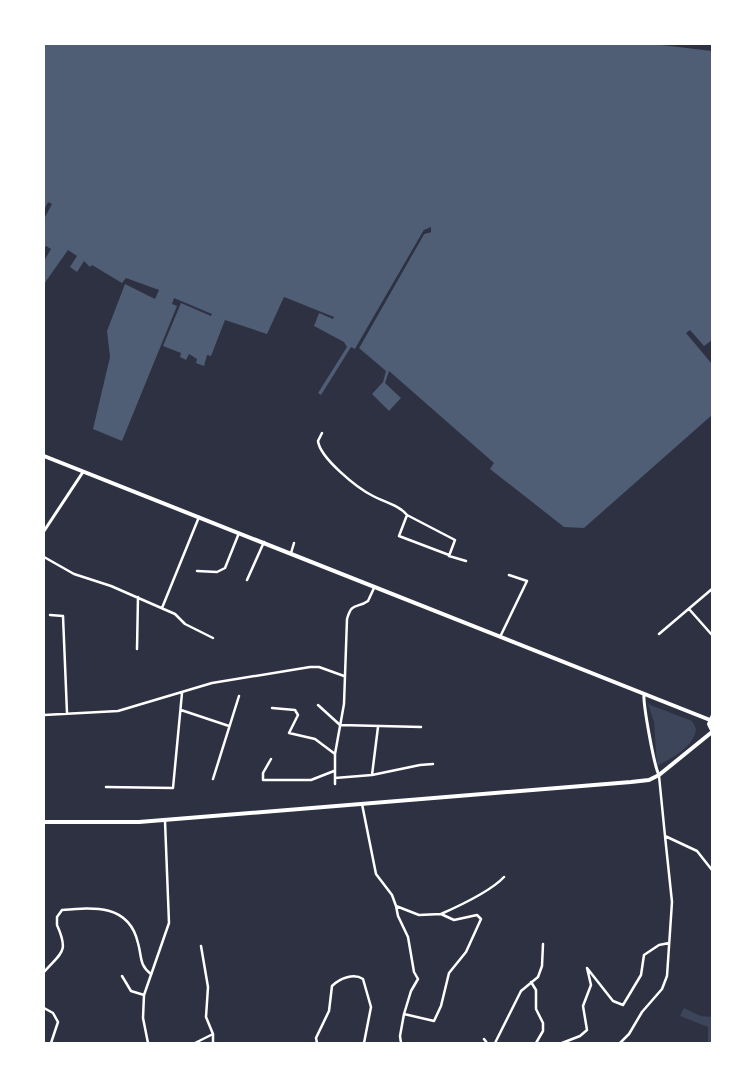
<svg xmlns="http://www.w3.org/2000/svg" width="756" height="1087" viewBox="0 0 756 1087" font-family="Lora,serif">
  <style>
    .green { fill: #3c4559 }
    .water { fill: #4f5d75 }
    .pier { fill: #2d3142 }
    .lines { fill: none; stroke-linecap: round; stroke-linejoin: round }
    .minor { stroke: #fff; stroke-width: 2.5 }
    .tertiary { stroke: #fff; stroke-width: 2.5 }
    .secondary { stroke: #fff; stroke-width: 3 }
    .primary { stroke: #fff; stroke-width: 4 }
    .trunk { stroke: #fff; stroke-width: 4 }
  </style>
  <rect width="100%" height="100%" fill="#2d3142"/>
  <path class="green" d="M648 704 692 721 696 729C695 746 671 759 657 766L654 722Z
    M684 1008 701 1016 712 1017V1043H708V1027L680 1016Z"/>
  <path class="water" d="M44 44H653L712 51V340L704 346 690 330 686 333 712 364V415L584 528 564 527 490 469 494 463 389 371 385 383 401 398 389 411 372 394 383 382 386 371 359 348 424 234 431 232 424 230 355 349 351 347 321 395 318 393 347 347 344 342 314 326 319 313 333 319 334 317 284 297 267 334 225 320 211 356 207 355 204 366 196 363 197 359 189 354 186 360 180 357 181 353 163 346 181 303 211 316 212 314 174 298 172 304 177 306 122 441 93 429 110 357 107 331 125 284 155 299 159 290 126 278 122 283 92 265 90 267 84 261 77 272 70 267 77 256 68 250 44 284V261L51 249 46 246 44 249V219L52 204 48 202 44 210Z"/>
  <path class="pier" d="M431 227V232L424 234 359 348 355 349 424 230Z"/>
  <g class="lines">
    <path class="minor" d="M322 433 318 441C320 458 357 488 373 496 384 502 399 505 407 515L455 540 449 556 466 561
      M407 515 399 536 449 555
      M291 553 294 543
      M44 557 74 574 111 586 175 614 185 624 213 638
      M197 571 217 572 225 568 239 533
      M247 580 264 542
      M162 608 199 517
      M689 609 712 635
      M50 615 63 616 67 713
      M659 634 712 589
      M500 637 527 581 509 575
      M137 649 138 597
      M318 705 340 725 421 727
      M272 708 295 710 298 715 289 733 315 739 335 754
      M181 710 229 726
      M44 715 118 711 212 683 310 667H319L344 676
      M271 759 263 773V780H311L334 771
      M372 775 378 727
      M659 776 665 836 697 851 712 870
      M335 778 372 775 420 765 433 764
      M213 779 239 696
      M335 784V754L344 704 347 619C352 601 357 609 368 601L374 588
      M106 787 173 788 182 693
      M362 804 376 874 392 895 396 906 419 915 441 914 454 920 477 915 481 919 466 952 449 973 441 1006 434 1021 404 1014 411 991 418 979 414 972 408 937 398 916 396 906
      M441 914C459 906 491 891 504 877
      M201 946 208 987 206 1017 213 1034V1043
      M44 972C62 952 69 952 57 925V917L62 910C94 907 129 904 138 943 142 957 139 965 151 974
      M122 976 131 991 144 995
      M531 982 536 990V1009L543 1023V1031L536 1043
      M484 1039 487 1043
      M195 1043 213 1034
      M317 1043 316 1038 329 1011 332 986C340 978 354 973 363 979L371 1007 364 1043
      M401 1043 400 1036 404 1014
      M495 1043 521 991 538 977 542 966 543 944
      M562 1043 580 1036 587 1030 583 1006 591 985 587 968 613 1001 623 1005 641 975 644 955 659 945 669 943
      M620 1043 629 1034 642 1012 662 989 667 976 672 902 665 836"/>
    <path class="tertiary" d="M44 1008 53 1013 58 1022 51 1043
      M148 1043 143 1018 144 995 169 923 165 821"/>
    <path class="secondary" d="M44 531 83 472
      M644 694C643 704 654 766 659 775"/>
    <path class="primary" d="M44 456 710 720"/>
    <path class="trunk" d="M712 717 709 724 712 730
      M44 822H139L631 782 649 780 659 775 712 732"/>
  </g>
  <rect width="756" height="1087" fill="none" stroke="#ffffff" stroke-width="90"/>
</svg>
